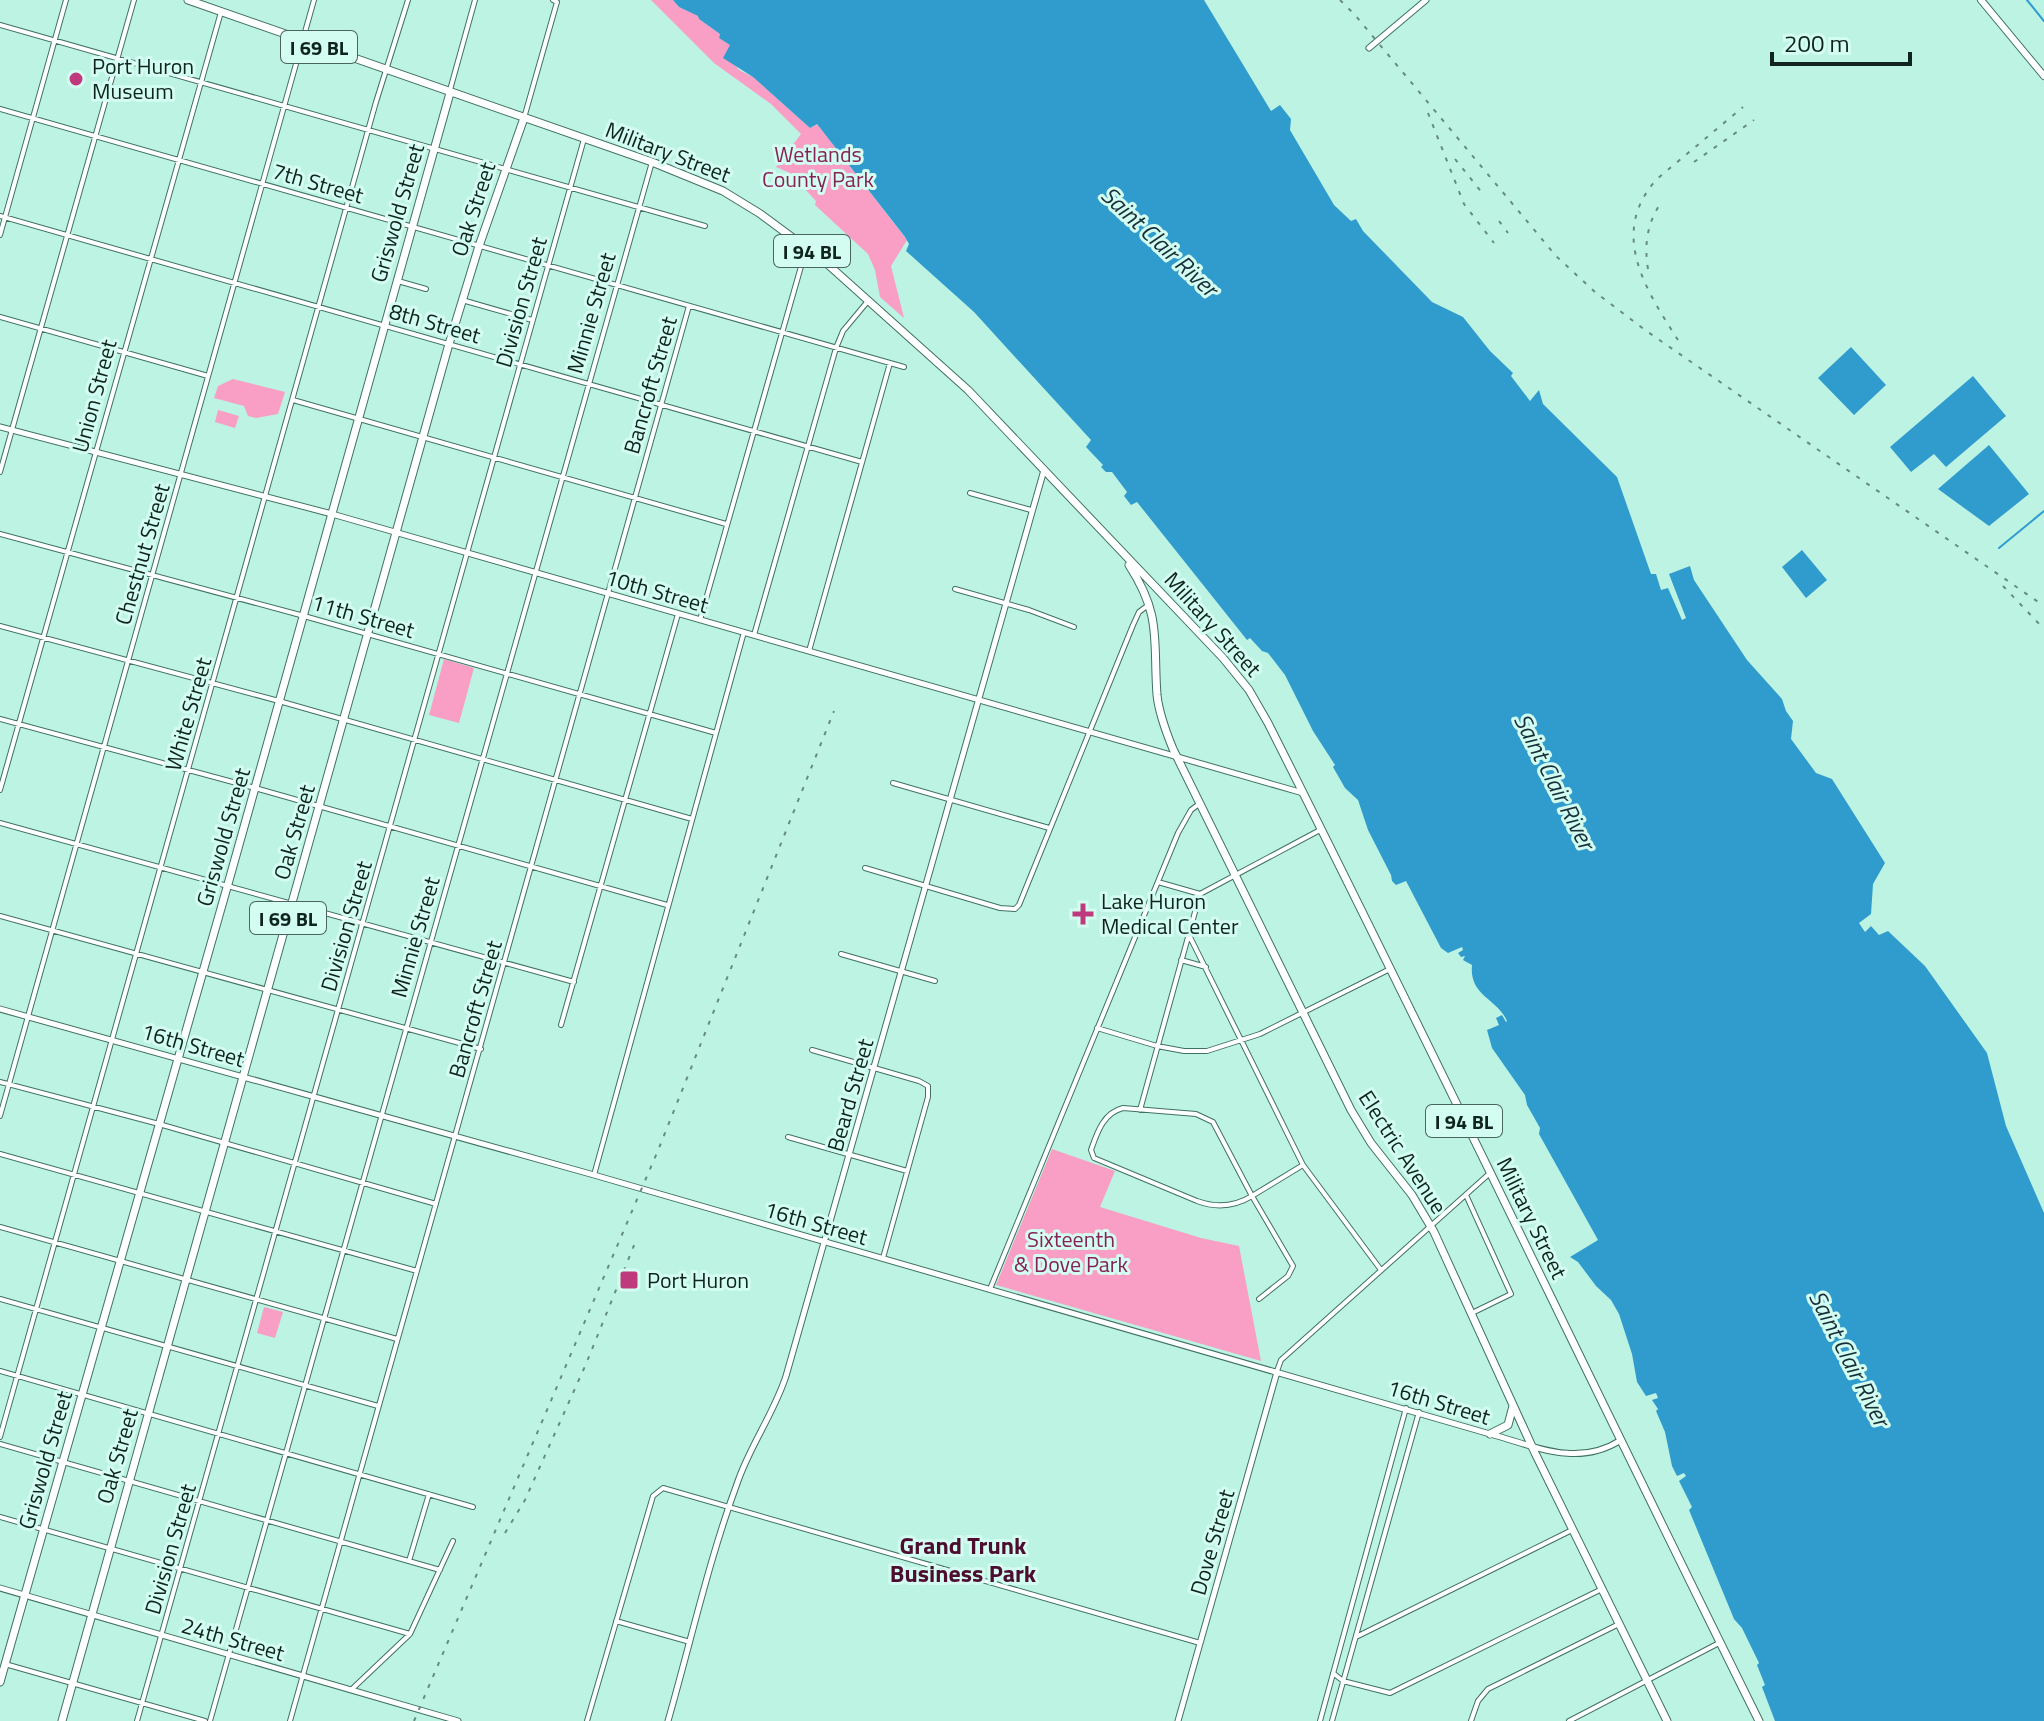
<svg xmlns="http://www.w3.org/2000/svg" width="2044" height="1721" viewBox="0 0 2044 1721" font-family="'Titillium Web',sans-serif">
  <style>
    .green { fill: #f99ec4 }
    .water { fill: #309cce }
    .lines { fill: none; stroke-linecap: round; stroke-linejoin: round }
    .stream { stroke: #309cce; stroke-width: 2 }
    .minor-casing { stroke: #407163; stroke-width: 6 }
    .tertiary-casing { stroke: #407163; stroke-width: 7 }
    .secondary-casing { stroke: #407163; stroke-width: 8 }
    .primary-casing { stroke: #407163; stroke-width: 9 }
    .minor { stroke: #fff; stroke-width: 4 }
    .tertiary { stroke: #fff; stroke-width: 5 }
    .secondary { stroke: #fff; stroke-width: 6 }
    .primary { stroke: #fff; stroke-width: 7 }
    .rail { stroke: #668c81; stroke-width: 2; stroke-dasharray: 4 8; stroke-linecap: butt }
    .poi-dot { fill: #bf3a7d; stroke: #d3fdf0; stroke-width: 3 }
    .labels { text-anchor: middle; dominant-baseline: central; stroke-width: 6; stroke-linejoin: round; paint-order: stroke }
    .shield { fill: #d3fdf0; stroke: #4a655d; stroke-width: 2 }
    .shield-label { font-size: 20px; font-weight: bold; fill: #0f241e }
    .poi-label { font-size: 22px; fill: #0f241e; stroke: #d3fdf0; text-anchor: start }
    .street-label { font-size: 22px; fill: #0f241e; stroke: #d3fdf0 }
    .park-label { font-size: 22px; fill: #872256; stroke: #d3fdf0 }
    .water-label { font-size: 24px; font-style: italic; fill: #182f3b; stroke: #d3fdf0 }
    .neighbourhood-label { font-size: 24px; font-weight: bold; fill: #4d0d2f; stroke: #d3fdf0 }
  </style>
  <rect width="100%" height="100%" fill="#bdf3e2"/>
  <path class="green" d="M651 0H673L679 7 699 16V19L720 34 719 38 731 45 735 65 739 70 753 77 810 128 817 124 907 240 891 266 904 318 880 297 875 270 868 254 815 205 816 201 790 173 776 167 801 134 771 104 714 63Z
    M233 379 285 392 278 414 256 418 248 416 244 406 214 398 218 386Z
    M218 410 239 416 235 428 215 422Z
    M444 659 474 668 459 723 429 715Z
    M1052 1149 1115 1171 1100 1207 1201 1238 1239 1246 1261 1361 996 1285Z
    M264 1307 283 1312 275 1338 257 1333Z"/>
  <path class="water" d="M673 0H1204L1271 111 1280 105 1291 119 1290 130 1334 205 1351 221 1356 219 1363 231 1432 302 1463 317 1490 351 1513 373 1511 376 1530 401 1539 390 1543 404 1617 477 1651 574H1656L1661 590 1668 588 1682 620 1686 618 1669 574 1690 566 1694 580 1747 660 1782 699 1786 711 1793 721 1791 739 1816 773 1832 779 1885 863 1873 884 1871 914 1859 923 1865 932 1871 926 1879 935 1888 931 1925 966 1987 1053 2006 1126 2044 1213V1721H1775L1762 1687 1765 1685 1757 1665 1759 1663 1742 1628 1734 1619 1689 1510 1692 1507 1679 1481 1686 1476 1684 1473 1677 1476 1672 1466 1665 1432 1656 1411 1658 1409 1652 1400 1658 1398 1656 1393 1646 1396 1637 1382 1632 1354 1619 1314 1611 1300 1596 1286 1578 1262 1570 1257 1598 1240 1539 1134 1540 1128 1527 1105 1525 1095 1492 1048 1487 1030 1499 1025 1496 1018 1502 1015 1506 1022 1507 1021C1497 998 1469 996 1472 965L1463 960 1465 956 1461 957 1458 953 1463 950 1462 947 1448 953 1441 948 1406 881 1396 885 1392 881 1391 875 1368 830 1358 800 1345 788 1333 767 1335 765 1313 731 1285 675 1268 653 1262 651 1250 638 1247 640 1137 502 1131 505 1124 496 1127 492 1112 472H1106L1101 467 1103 465 1086 447 1091 440 974 312 906 251 909 244 905 237 817 124 810 128 753 77 723 58 730 45 719 38 720 34 699 19 698 16 679 7Z
    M1851 347 1886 385 1854 415 1818 378Z
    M1973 376 2006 416 1946 467 1934 454 1911 472 1890 447Z
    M1989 445 2029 494 1989 526 1938 489Z
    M1802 550 1827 580 1806 598 1782 567Z"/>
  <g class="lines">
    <path class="stream" d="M2027 0 2044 21
      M1999 548 2044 511"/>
    <defs>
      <path id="minor" d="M0 25 705 226
        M450 90 475 0
        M0 109 904 367
        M524 118 557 2 553 0
        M0 216 862 462
        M0 235 66 0
        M398 281 426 289
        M462 300 532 320
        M0 317 208 376
        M293 400 726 524
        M0 472 134 0
        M970 493 1031 510
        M0 534 304 616 716 733
        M955 589 1029 610 1074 627
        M700 620 806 249
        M0 626 279 701 692 819
        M754 635 836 348 843 331 868 301
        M809 651 890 363
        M0 719 255 788 667 905
        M893 783 1049 828
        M0 790 221 12
        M0 823 574 982
        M865 868 1000 908 1015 909 1019 905 1133 625 1139 612 1147 606
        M1158 882 1200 894 1320 830
        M0 916 481 1049
        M1189 935 1303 1165 1381 1270
        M841 954 935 981
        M1181 960 1206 967
        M561 1025 678 614
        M1097 1028 1157 1046 1184 1051H1207L1260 1034 1390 969
        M812 1050 919 1081 928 1086V1097L883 1258
        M0 1082 159 1124 436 1204
        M1140 1110 1200 894
        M0 1116 314 0
        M788 1137 907 1171
        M0 1154 417 1271
        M594 1175 744 632
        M1466 1195 1511 1294 1472 1313
        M0 1227 397 1339
        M990 1289 1178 833 1191 810 1199 804
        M0 1299 378 1406
        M1259 1299 1288 1276 1293 1266 1252 1196 1213 1122 1196 1114 1123 1108C1103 1113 1097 1133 1091 1150L1094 1158 1197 1201C1216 1208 1234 1207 1252 1196L1303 1165
        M0 1371 473 1507
        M1277 1371 1281 1360 1490 1173
        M0 1437 376 102 408 0
        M0 1444 440 1570
        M0 1517 410 1634
        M409 1561 429 1494
        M616 1621 690 1642
        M1356 1637 1572 1530
        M5 1664 205 1721
        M1333 1673 1343 1681 1390 1693 1602 1589
        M351 1690 410 1634 453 1541
        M137 1721 584 139
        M210 1721 652 162
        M290 1721 689 306
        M587 1721 653 1496 663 1488 1200 1643
        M1320 1721 1406 1408
        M1332 1721 1419 1412
        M1471 1721 1478 1701 1488 1689 1619 1624
        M1569 1721 1719 1643"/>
      <path id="tertiary" d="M1369 48 1426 0
        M0 427 332 514 1303 793
        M0 1009 594 1175 1490 1434C1535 1446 1577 1468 1621 1440
        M0 1588 458 1721
        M668 1721C691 1641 709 1559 738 1481 751 1444 774 1413 786 1376L1044 470
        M1178 1721 1277 1372"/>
      <path id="secondary" d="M1981 0 2044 76"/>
      <path id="primary" d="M188 0 652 162 723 191 759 213 824 261 968 390 1223 658 1249 690 1268 723C1435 1054 1594 1389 1759 1721
        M1129 565C1162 616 1153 639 1157 695 1159 714 1166 732 1173 749L1351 1110 1371 1143 1412 1195 1434 1232 1535 1453 1667 1721
        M1490 1434 1508 1425 1513 1406
        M0 1682 228 884 450 93
        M62 1721 449 344 479 246 524 118"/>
    </defs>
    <use href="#minor" class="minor-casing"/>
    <use href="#tertiary" class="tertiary-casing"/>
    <use href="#secondary" class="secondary-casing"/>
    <use href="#primary" class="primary-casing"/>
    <use href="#minor" class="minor"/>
    <use href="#tertiary" class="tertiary"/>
    <use href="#secondary" class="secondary"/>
    <use href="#primary" class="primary"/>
    <path class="rail" d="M1340 0 1355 15 1556 256 1595 292 1645 330 2044 606
      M1428 113 1464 204 1494 243
      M1455 159 1483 194
      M1694 162 1754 120
      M1499 221 1508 233
      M1648 269C1644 244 1647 223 1662 201
      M1678 340C1646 290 1608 233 1657 179L1743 107
      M2003 586 2044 629
      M505 1533 525 1500 586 1364 637 1238
      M414 1721 659 1148 834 711"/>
  </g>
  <g class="poi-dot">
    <circle cx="76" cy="79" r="8"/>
    <path d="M1079 902h8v8h8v8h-8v8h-8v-8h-8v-8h8z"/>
    <rect x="619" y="1270" width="20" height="20" rx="4"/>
  </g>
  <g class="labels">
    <g class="shield">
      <rect x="281" y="31" width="76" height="32" rx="6"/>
      <rect x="774" y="235" width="76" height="32" rx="6"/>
      <rect x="250" y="902" width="76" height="32" rx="6"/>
      <rect x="1426" y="1105" width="76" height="32" rx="6"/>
    </g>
    <g class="shield-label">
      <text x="319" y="47">I 69 BL</text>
      <text x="812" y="251">I 94 BL</text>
      <text x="288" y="918">I 69 BL</text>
      <text x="1464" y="1121">I 94 BL</text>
    </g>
    <g class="poi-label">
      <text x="92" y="66">Port Huron<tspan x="92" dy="25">Museum</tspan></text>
      <text x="1101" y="901">Lake Huron<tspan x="1101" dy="25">Medical Center</tspan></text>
      <text x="647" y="1280">Port Huron</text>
    </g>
    <g class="street-label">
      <text transform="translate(668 152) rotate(21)">Military Street</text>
      <text transform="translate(318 183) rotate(16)">7th Street</text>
      <text transform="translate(473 209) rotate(-72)">Oak Street</text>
      <text transform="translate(397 213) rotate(-74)">Griswold Street</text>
      <text transform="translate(521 302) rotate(-74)">Division Street</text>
      <text transform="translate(591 313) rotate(-74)">Minnie Street</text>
      <text transform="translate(435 323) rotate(16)">8th Street</text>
      <text transform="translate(650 385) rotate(-74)">Bancroft Street</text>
      <text transform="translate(94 396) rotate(-75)">Union Street</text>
      <text transform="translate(142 554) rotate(-74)">Chestnut Street</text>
      <text transform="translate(657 591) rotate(16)">10th Street</text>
      <text transform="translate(363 616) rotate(16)">11th Street</text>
      <text transform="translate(1213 624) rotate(48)">Military Street</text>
      <text transform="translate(188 714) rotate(-74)">White Street</text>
      <text transform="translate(294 832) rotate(-74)">Oak Street</text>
      <text transform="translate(223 837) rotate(-74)">Griswold Street</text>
      <text transform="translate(346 926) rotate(-74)">Division Street</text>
      <text transform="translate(415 937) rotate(-74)">Minnie Street</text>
      <text transform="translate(475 1009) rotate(-74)">Bancroft Street</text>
      <text transform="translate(193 1045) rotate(16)">16th Street</text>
      <text transform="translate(850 1095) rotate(-74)">Beard Street</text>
      <text transform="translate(1403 1152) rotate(57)">Electric Avenue</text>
      <text transform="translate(1532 1218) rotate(64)">Military Street</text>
      <text transform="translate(816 1223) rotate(16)">16th Street</text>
      <text transform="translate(1439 1402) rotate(17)">16th Street</text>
      <text transform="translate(117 1456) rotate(-74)">Oak Street</text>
      <text transform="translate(45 1460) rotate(-74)">Griswold Street</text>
      <text transform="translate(1212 1542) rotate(-74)">Dove Street</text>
      <text transform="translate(170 1549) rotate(-74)">Division Street</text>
      <text transform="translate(233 1639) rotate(16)">24th Street</text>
    </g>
    <g class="park-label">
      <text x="818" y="154">Wetlands<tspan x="818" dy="25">County Park</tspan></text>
      <text x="1071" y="1239">Sixteenth<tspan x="1071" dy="25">&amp; Dove Park</tspan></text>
    </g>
    <g class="water-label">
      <text transform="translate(1160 241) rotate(43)">Saint Clair River</text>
      <text transform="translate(1555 781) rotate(63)">Saint Clair River</text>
      <text transform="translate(1850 1358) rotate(63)">Saint Clair River</text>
    </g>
    <g class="neighbourhood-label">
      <text x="963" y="1545">Grand Trunk<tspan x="963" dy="28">Business Park</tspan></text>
    </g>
  </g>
  <path d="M1772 52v12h138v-12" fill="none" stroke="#0f241e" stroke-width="4"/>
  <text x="1784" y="52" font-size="24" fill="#0f241e" stroke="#d3fdf0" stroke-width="6" paint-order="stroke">200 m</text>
</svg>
